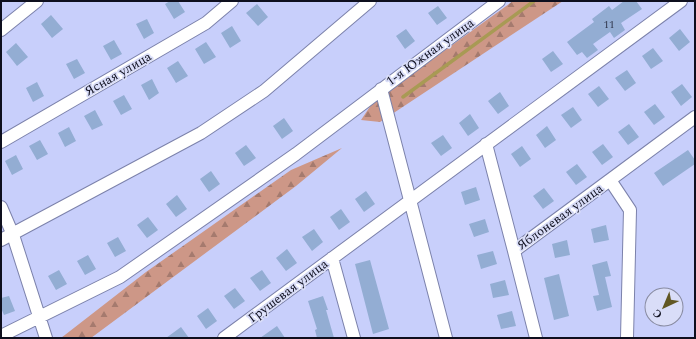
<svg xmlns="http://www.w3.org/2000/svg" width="696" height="339" viewBox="0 0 696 339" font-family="Spectral,serif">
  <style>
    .forest { fill: url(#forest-firs) }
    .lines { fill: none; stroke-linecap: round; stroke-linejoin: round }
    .stream { stroke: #a89a54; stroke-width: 3.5 }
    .building { fill: #93add3 }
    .street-casing { stroke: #7c82ab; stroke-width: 14 }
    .street { stroke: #fff; stroke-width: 12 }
    .labels { text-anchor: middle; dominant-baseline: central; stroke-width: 3.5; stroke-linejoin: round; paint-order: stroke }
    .number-label { font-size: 11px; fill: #2f364b }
    .street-label { font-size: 13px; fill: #0e0f1e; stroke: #d9ddf8 }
  </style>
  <defs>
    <pattern id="forest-firs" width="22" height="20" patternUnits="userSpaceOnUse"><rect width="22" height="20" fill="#cd9787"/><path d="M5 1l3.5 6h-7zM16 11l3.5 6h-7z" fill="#a57a6e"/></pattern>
  </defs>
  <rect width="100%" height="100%" fill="#c8cffb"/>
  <path class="forest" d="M513 1H563L380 122 361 120 373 102Z
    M342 148 296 186 91 338H61L146 272 291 170Z"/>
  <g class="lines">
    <path class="stream" d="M403 97 534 1"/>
  </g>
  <path class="building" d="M170 1H178L185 12 174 19 165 4Z
    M624 1H636L642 9 621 23 625 30 614 38 610 32 593 44 598 50 587 58 582 52 577 55 567 42 594 22 592 19 609 6 612 10Z
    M257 4 268 17 258 26 246 13Z
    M438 6 447 18 437 25 428 13Z
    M51 15 63 29 52 38 41 24Z
    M147 19 154 33 144 39 136 24Z
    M232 26 241 41 230 48 221 33Z
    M406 29 415 41 405 49 396 36Z
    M680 29 690 42 679 51 669 38Z
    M114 40 122 54 111 60 103 46Z
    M206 42 216 57 204 64 195 49Z
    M16 43 28 57 17 66 6 52Z
    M653 48 663 61 651 69 642 56Z
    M553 51 563 64 551 72 542 59Z
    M77 59 85 73 74 79 66 64Z
    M178 61 188 76 176 83 167 68Z
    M627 70 636 83 625 91 615 78Z
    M152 79 159 93 149 100 141 85Z
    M37 82 44 96 33 102 26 88Z
    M682 84 692 97 681 106 671 92Z
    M599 86 609 99 598 107 588 94Z
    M500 92 509 106 498 114 488 101Z
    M124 95 132 109 121 115 113 101Z
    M655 104 665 117 654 125 644 112Z
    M573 107 582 120 571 128 561 115Z
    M95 110 103 125 92 130 84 116Z
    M470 114 479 128 468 136 459 123Z
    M284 118 293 131 282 139 273 126Z
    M629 124 639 137 628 145 618 132Z
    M547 126 556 140 545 148 536 135Z
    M69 127 76 141 65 147 58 133Z
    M443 135 452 148 441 156 431 143Z
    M40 140 48 154 37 160 29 146Z
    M603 144 613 157 602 165 592 152Z
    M246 145 256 158 244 166 235 153Z
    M522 146 531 159 520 167 511 154Z
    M688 150 695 160V164L663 186 654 173Z
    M16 155 23 169 12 175 5 161Z
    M577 164 587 177 576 185 566 172Z
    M211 171 220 184 209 192 200 179Z
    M476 187 480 200 465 205 461 192Z
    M544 188 554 201 543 209 533 196Z
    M366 191 375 204 364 212 355 199Z
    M177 195 187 209 176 217 166 204Z
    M341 209 350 222 339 230 330 217Z
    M148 217 158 230 147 238 137 225Z
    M485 219 489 232 474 237 469 224Z
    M606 225 609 240 594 243 591 229Z
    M314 229 323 242 312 251 302 237Z
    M118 237 126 251 115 257 107 243Z
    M567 240 570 255 555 258 552 244Z
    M287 249 297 263 286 271 276 258Z
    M493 251 497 264 481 269 477 255Z
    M88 255 96 269 85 275 77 261Z
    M370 260 389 329 373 334 355 264Z
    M607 261 611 276 605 277 612 307 597 311 593 296 599 295 592 265Z
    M59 270 67 284 56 290 48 276Z
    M262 270 271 283 260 291 250 278Z
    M559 274 569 316 554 320 544 278Z
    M505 280 509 295 493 298 490 284Z
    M235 288 245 301 234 309 224 296Z
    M9 296 15 311 4 315 1 308V298Z
    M323 296 328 310H326L334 338H317L315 330 317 329 308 301Z
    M208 308 217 321 206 329 197 316Z
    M512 311 516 326 501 329 497 315Z
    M277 326 285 338H260Z
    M181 327 189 338H166Z"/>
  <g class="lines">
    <defs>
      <path id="street" d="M1 30 37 1
        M381 89 446 338
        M1 142 206 23 232 1
        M486 144 514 251 695 117
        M610 180 630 210 627 338
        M1 207 13 235 46 338
        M1 240 201 133 264 91 370 1
        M514 251 536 338
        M332 258 354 338
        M1 336 120 277 296 154 499 1
        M224 338 681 1"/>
    </defs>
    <use href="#street" class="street-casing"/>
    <use href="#street" class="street"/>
  </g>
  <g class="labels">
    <g class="number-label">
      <text x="609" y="24">11</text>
    </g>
    <g class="street-label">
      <text transform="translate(430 52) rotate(-36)">1-я Южная улица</text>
      <text transform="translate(118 74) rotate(-30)">Ясная улица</text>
      <text transform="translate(560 217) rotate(-36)">Яблоневая улица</text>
      <text transform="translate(288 291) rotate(-37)">Грушевая улица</text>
    </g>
  </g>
  <rect width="696" height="339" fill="none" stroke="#0e0f1e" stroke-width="4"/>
  <g transform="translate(664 307) rotate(224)"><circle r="19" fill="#d9ddf8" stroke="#888ba1"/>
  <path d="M0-3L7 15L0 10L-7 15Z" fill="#615723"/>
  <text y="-6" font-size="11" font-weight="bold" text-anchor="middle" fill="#0e0f1e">С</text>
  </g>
</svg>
